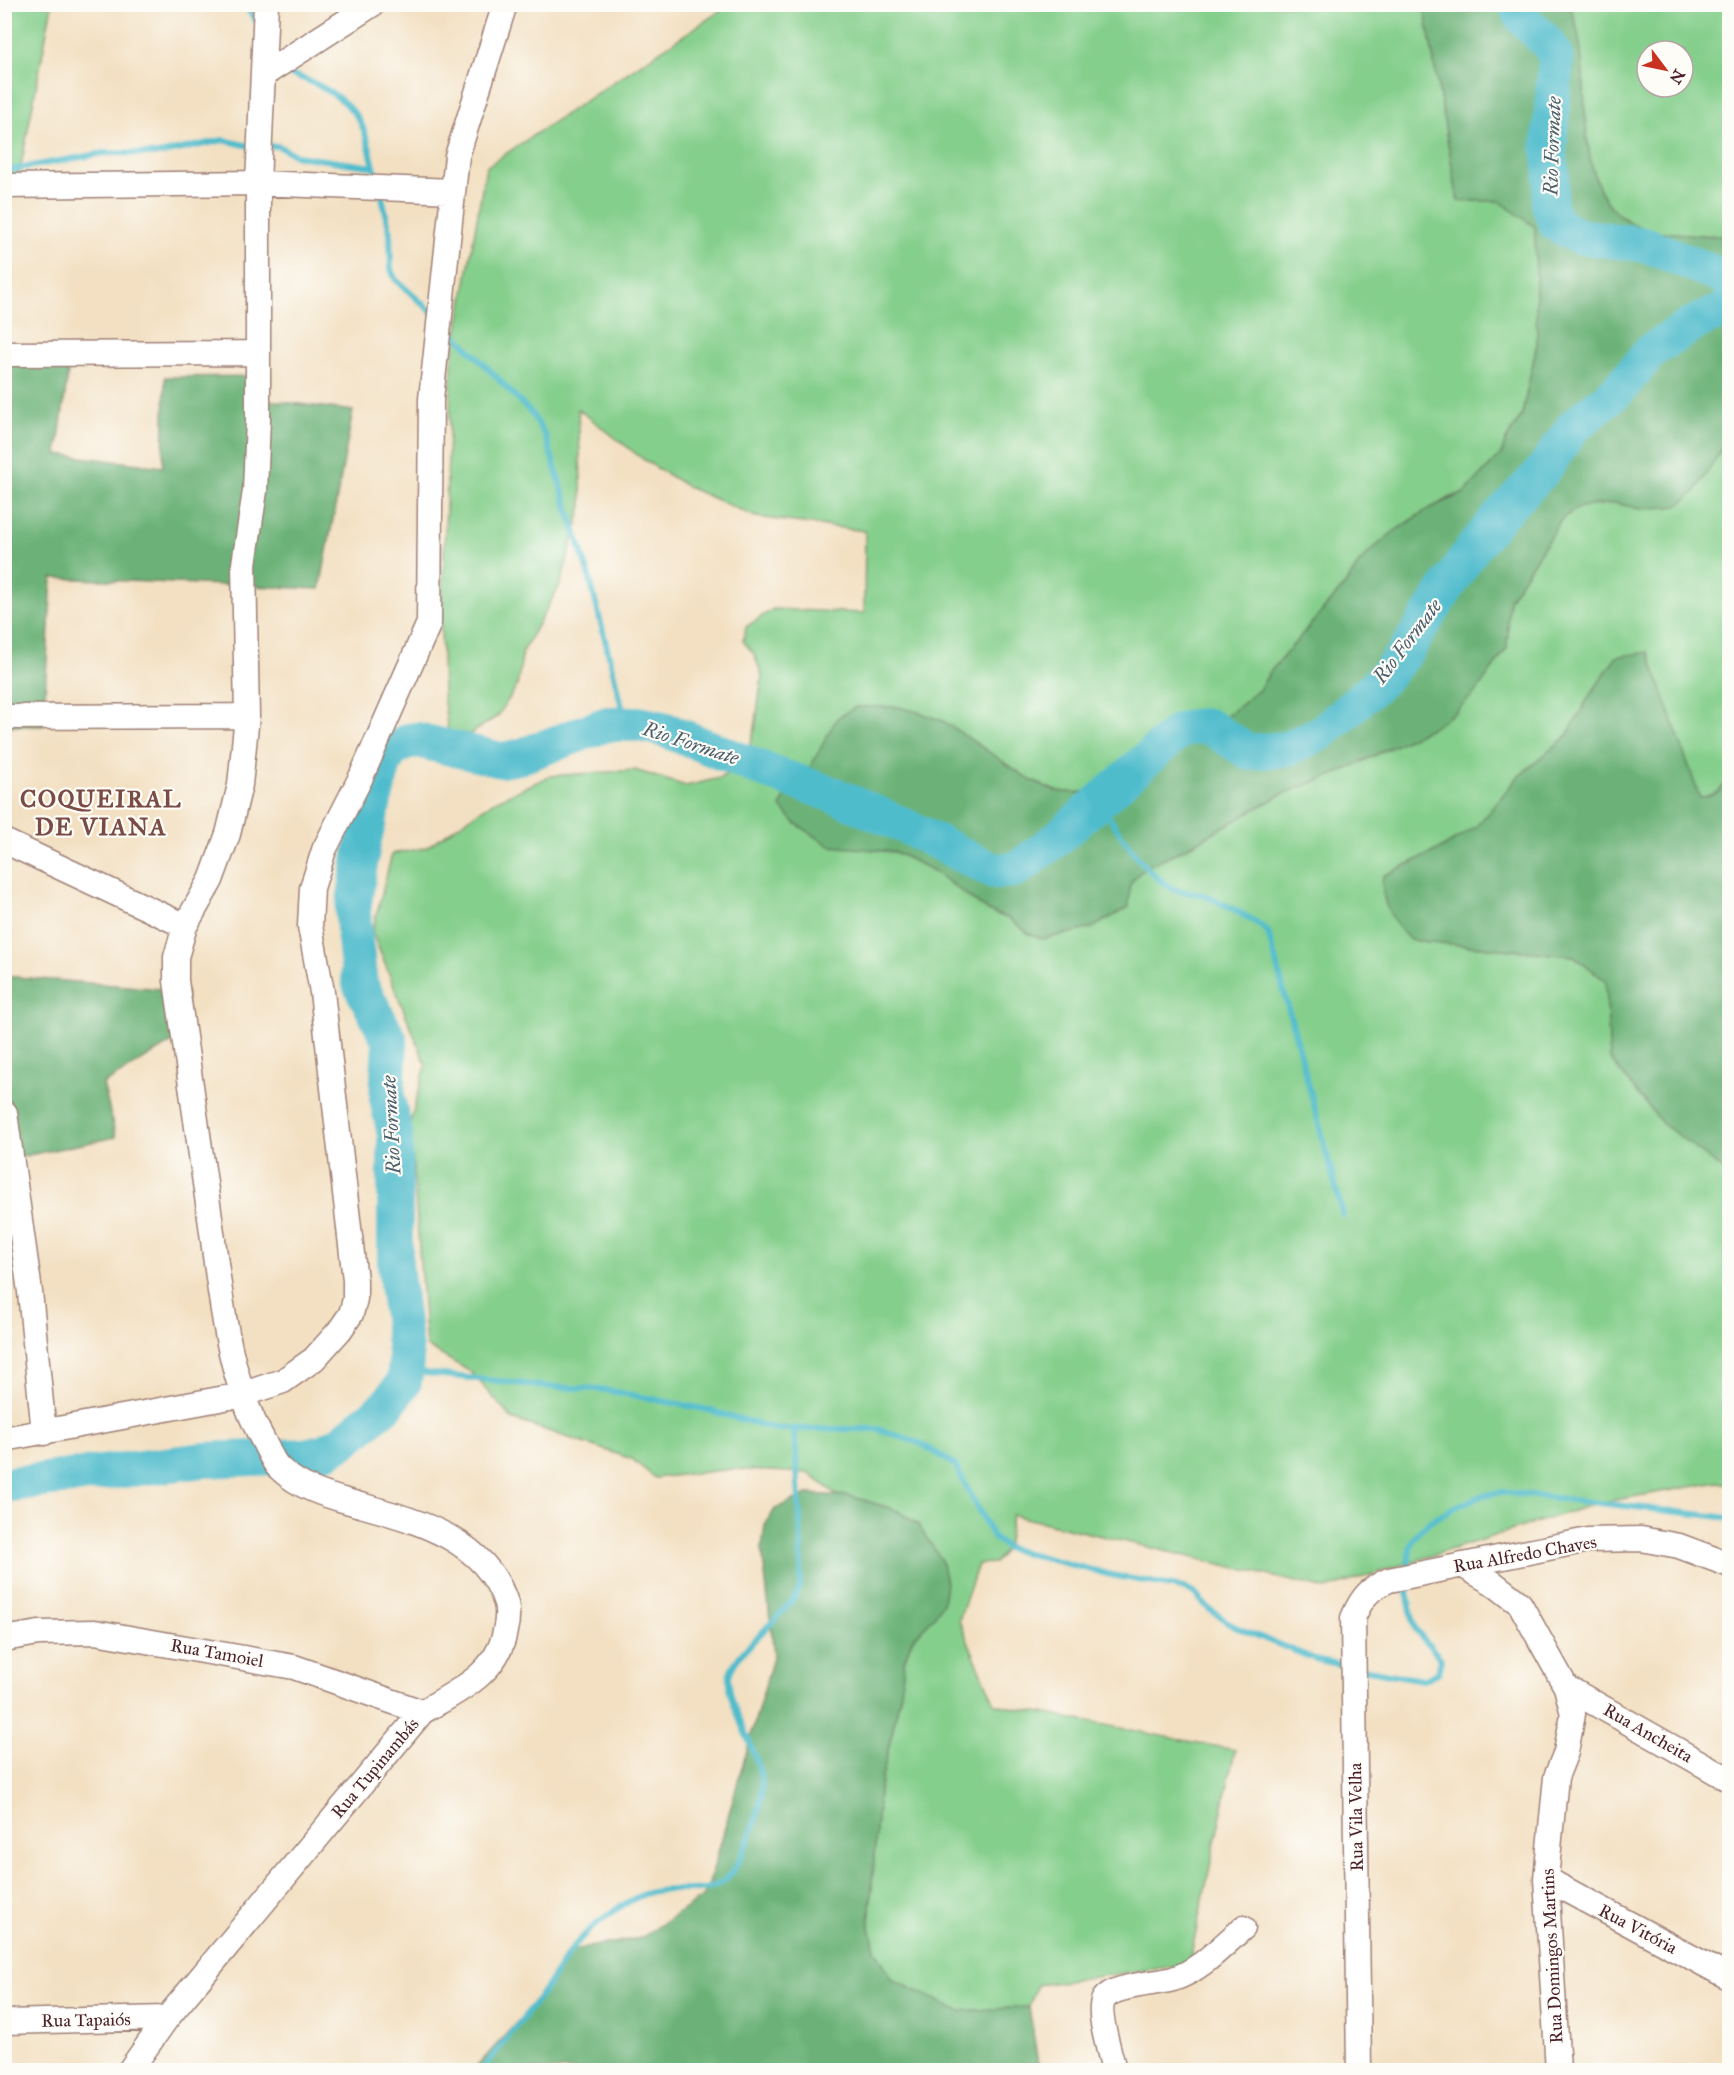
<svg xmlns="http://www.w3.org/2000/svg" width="1734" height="2075" viewBox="0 0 1734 2075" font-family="'IM FELL Great Primer',serif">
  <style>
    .green { fill: #85cf8c; stroke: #68775c; stroke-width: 1.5; fill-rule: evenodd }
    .forest { fill: #6cb278; stroke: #5b6852; stroke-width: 1.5 }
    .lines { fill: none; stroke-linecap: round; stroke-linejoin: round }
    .stream { stroke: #50bccc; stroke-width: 6 }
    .river { stroke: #50bccc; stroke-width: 36 }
    .street-casing { stroke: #9e8076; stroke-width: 27 }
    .street { stroke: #fff; stroke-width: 24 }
    .labels { text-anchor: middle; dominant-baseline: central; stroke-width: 4.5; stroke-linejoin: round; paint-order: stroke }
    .street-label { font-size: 18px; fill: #4a1f2b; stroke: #fdfcf7 }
    .water-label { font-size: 20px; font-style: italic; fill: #4c5e6b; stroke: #fdfcf7 }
    .district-label { font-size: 24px; font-weight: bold; letter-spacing: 1.5px; fill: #7a4c45; stroke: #fdfcf7 }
  </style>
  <rect width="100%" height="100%" fill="#fdfcf7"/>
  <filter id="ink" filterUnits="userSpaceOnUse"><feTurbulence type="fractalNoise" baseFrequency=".0167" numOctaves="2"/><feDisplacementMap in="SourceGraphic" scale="12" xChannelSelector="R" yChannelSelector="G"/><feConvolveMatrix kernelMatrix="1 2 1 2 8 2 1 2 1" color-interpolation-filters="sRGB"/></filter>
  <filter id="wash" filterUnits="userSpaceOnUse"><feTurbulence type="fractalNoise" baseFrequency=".008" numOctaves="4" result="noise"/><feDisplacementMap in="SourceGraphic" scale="24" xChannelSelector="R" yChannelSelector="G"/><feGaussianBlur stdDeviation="1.35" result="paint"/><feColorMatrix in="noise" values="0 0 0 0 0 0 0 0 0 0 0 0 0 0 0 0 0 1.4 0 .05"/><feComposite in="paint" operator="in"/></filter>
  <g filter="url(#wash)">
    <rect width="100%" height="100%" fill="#f3e0c2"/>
    <path class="green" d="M4 5H52L19 176 5 173Z
      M729 5H1424L1458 201H1499L1535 226 1537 344 1522 415 1505 442 1502 453 1464 493 1451 497 1412 519 1374 548 1359 563 1348 581 1270 672 1259 690 1207 732 1146 771 1119 784 1077 793 1056 791 1032 781 943 721 819 756 807 773 789 784 875 850 895 852 934 871 971 899 988 911 1010 919 1029 934 1043 939 1092 928 1143 868 1186 848 1280 795 1343 771 1436 725 1455 712 1507 648 1509 600 1562 518 1580 507 1616 503 1640 509 1729 438 1730 778 1719 792 1700 799 1648 652 1590 695 1567 736 1519 776 1476 827 1442 848 1383 876 1410 940 1574 956 1606 981 1610 1059 1662 1123 1729 1174V1484L1718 1482 1598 1503 1326 1589 1012 1515 1007 1548 994 1563 978 1564 959 1620 995 1704 1235 1750 1189 1964 1037 1985 1029 2007 960 2011 893 1980 875 1950 869 1923 879 1791 901 1692 904 1661 912 1640 933 1618 918 1524 896 1510 850 1496 837 1495 808 1473 732 1469 655 1478 632 1459 512 1419 471 1372 426 1346 410 1123 426 1065 372 932 392 854 425 848 493 802 550 776 635 770 686 786 720 778 744 762 755 729 762 676 754 654 743 641 746 627 773 609 864 613 865 531 756 517 688 487 644 460 578 409 582 506 561 583 523 651 517 686 498 716 470 734 448 732 443 695 441 625 452 362 486 167Z
      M1569 5H1729V234C1712 238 1692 234 1674 233 1550 229 1604 79 1569 5ZM1647 51H1683V87H1647Z"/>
    <path class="forest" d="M1424 5H1569C1604 79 1550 229 1674 233 1692 234 1712 238 1729 234V438L1695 492 1678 506 1640 509 1616 503 1580 507 1562 518 1509 600 1507 648 1477 691 1455 712 1436 725 1343 771 1280 795 1186 848 1143 868 1130 884 1129 907 1092 928 1043 939 1029 934 1010 919 988 911 934 871 896 852 830 846 795 823 781 807 789 784 807 773 837 718 855 707H899L921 713 943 721 1032 781 1056 791 1077 793 1119 784 1146 771 1207 732 1259 690 1270 672 1348 581 1359 563 1374 548 1393 532 1430 508 1464 493 1502 453 1505 442 1522 415 1537 344 1535 227 1499 201H1458Z
      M4 355 68 372 57 454 163 467 165 377 262 376 260 399 353 411 320 589 52 578 43 726H5Z
      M1648 652 1700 798 1719 792 1729 778V1174L1662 1123 1610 1059 1606 981 1574 956 1410 940C1392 921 1380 903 1383 876L1442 848 1476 827 1519 776 1567 736 1590 695 1616 657Z
      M4 976 186 991 187 1033 103 1084 116 1137 5 1160Z
      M807 1494 850 1496 896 1510 918 1525 941 1559 946 1583 943 1603 933 1618 912 1640 904 1661 901 1692 879 1791 869 1923 875 1950 893 1980 959 2011 1029 2007 1039 2070H474L526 2012 572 1950 641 1938 702 1897 709 1884 774 1654 762 1548 765 1525 775 1509Z"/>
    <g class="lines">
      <path class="stream" d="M244 4 256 21
        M280 72C310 78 350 97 363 128 370 145 373 165 378 183
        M264 146H278L297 156 374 167
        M4 171 104 153 159 154 223 140 254 147
        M381 192 390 232 391 269 395 279 433 313
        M445 324 532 414 545 435 589 576 626 723
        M1099 802C1119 831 1141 871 1173 889 1181 893 1191 892 1200 894 1213 898 1260 922 1268 932L1343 1215
        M406 1371 551 1387 600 1389 704 1409 776 1429H878L922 1444 955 1465 993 1537 1007 1548 1111 1575 1183 1588 1195 1594 1209 1609 1235 1627 1315 1659 1347 1666
        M1408 1571C1409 1560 1408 1548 1414 1539 1425 1517 1479 1494 1502 1492L1730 1518
        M1357 1668 1423 1680 1438 1673 1441 1659 1415 1629 1407 1593 1408 1581
        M483 2070C499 2045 520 2024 538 1999 549 1985 558 1969 568 1954 586 1929 614 1908 642 1895 669 1883 706 1900 728 1877 739 1865 745 1848 751 1833 772 1780 759 1767 739 1718 734 1706 728 1692 729 1678 730 1654 785 1617 798 1591 806 1575 796 1455 794 1429"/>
      <path class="river" d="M1516 4C1523 27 1548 36 1556 57L1549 149 1552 175 1549 204 1556 224 1578 236 1647 245 1730 280
        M4 1485 204 1460 306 1456 326 1451 342 1442 387 1405 404 1382 406 1361 395 1264V1134L387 1098 390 1041 360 984 354 931 353 910 363 843 384 763 391 751 408 741 417 740 501 760 519 757 607 724H639L663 729 777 775 834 795 905 826 994 871 1016 870 1053 842 1179 731 1193 727 1208 726 1249 752 1286 749 1321 733 1380 682 1406 651 1470 552 1498 517 1542 472 1574 426 1619 389 1652 350 1695 323 1730 307"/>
    </g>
  </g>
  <g filter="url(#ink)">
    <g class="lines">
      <defs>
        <path id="street" d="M263 75 373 4
          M4 186 258 183 453 191
          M4 354 256 353
          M4 717 247 716
          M4 841 185 926
          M5 1113 30 1292 44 1433
          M4 1439 241 1395 283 1381 314 1359 340 1330 351 1314 355 1299V1280L322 992 310 926 312 888 324 850 361 777 429 623 431 399 457 156 505 4
          M1462 1565 1493 1583 1520 1604 1566 1687 1573 1714 1566 1752 1556 1777 1546 1879 1558 2070
          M4 1639 39 1633 95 1632 294 1667 422 1712
          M1566 1687 1730 1780
          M1546 1879 1730 1978
          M4 2022 167 2018
          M130 2070 167 2018 422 1712C456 1692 498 1674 505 1631 507 1623 508 1612 506 1603 484 1535 409 1519 350 1502 324 1495 299 1487 279 1468 273 1462 269 1452 265 1444 223 1370 220 1280 207 1197 197 1125 186 1053 176 981V957L185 926 211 880 228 834 240 785 247 716 244 564 255 491 258 420V183L266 4
          M1114 2070C1111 2056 1096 2011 1104 1999 1113 1985 1156 1984 1173 1979 1201 1970 1222 1946 1243 1928
          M1359 2070 1353 1618C1362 1597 1369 1589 1389 1580L1588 1540 1641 1539 1679 1546 1730 1565"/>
      </defs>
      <use href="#street" class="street-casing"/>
      <use href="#street" class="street"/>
    </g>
  </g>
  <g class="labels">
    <g class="street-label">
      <text transform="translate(1525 1554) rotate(-10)">Rua Alfredo Chaves</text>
      <text transform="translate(217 1653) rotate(10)">Rua Tamoiel</text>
      <text transform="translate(1648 1733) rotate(30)">Rua Ancheita</text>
      <text transform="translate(375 1768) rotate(-50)">Rua Tupinambás</text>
      <text transform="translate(1356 1817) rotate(-91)">Rua Vila Velha</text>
      <text transform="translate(1638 1929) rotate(28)">Rua Vitória</text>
      <text transform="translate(1552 1956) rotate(-93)">Rua Domingos Martins</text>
      <text transform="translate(86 2020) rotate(-1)">Rua Tapaiós</text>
    </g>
    <g class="water-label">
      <text transform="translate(1552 146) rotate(-88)">Rio Formate</text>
      <text transform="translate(1407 641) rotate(-53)">Rio Formate</text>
      <text transform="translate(691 743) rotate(18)">Rio Formate</text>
      <text transform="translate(391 1125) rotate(-93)">Rio Formate</text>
    </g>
    <g class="district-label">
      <text x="101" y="799">COQUEIRAL<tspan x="101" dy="28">DE VIANA</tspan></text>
    </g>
  </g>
  <rect width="1734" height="2075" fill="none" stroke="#fdfcf7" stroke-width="24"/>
  <g transform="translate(1665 69) rotate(122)"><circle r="28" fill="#fdfcf7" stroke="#b5a4a5" stroke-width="1.5"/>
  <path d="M0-4.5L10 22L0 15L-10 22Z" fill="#c8321e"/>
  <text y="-9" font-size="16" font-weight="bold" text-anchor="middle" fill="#4a1f2b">N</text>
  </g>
</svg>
